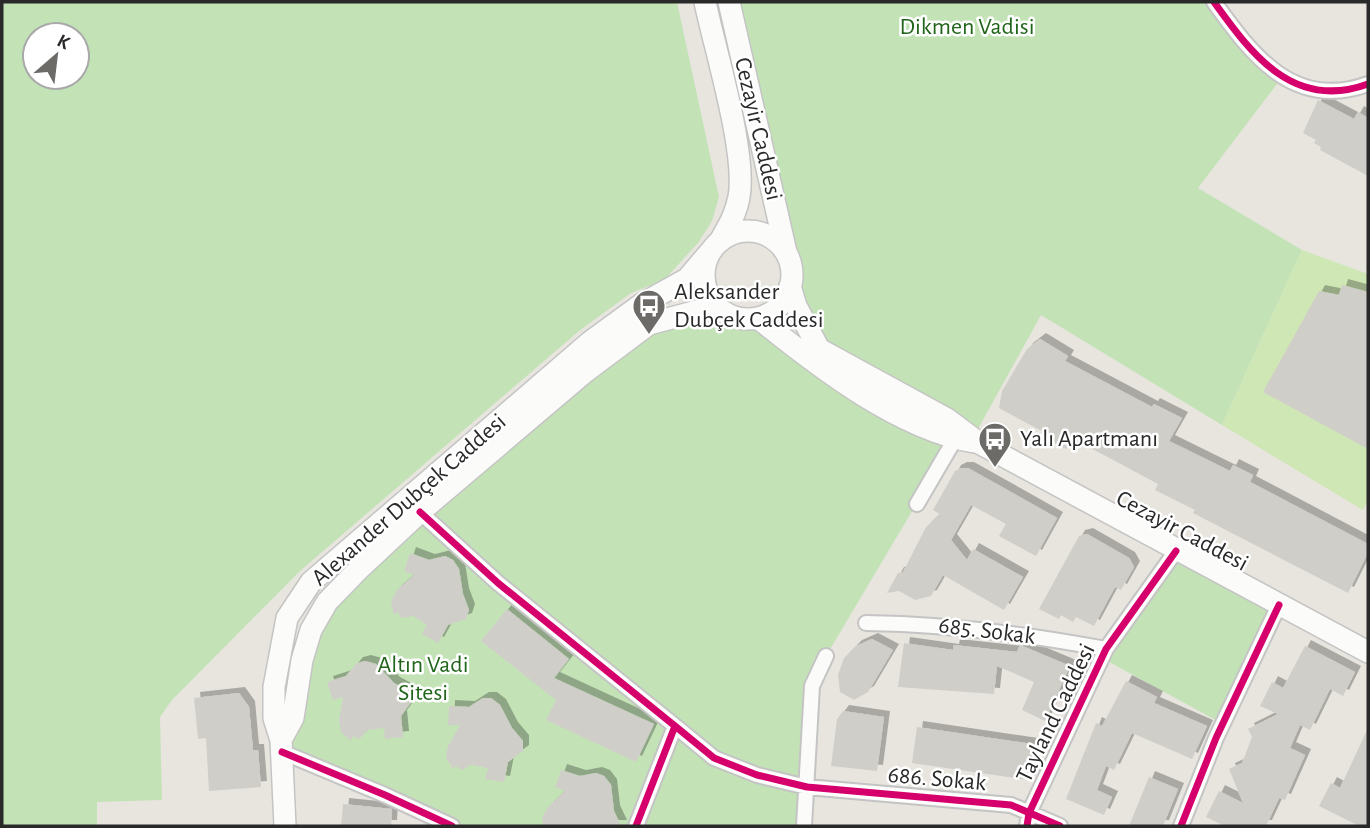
<svg xmlns="http://www.w3.org/2000/svg" width="1370" height="828" viewBox="0 0 1370 828" font-family="'Alegreya Sans',sans-serif">
  <style>
    .green { fill: #c3e3b7; fill-rule: evenodd }
    .pitch { fill: #cee7b4 }
    .building { fill: #d0cec9; filter: url(#shadow) }
    .lines { fill: none; stroke-linecap: round; stroke-linejoin: round }
    .minor-casing { stroke: #c5c4c4; stroke-width: 18 }
    .secondary-casing { stroke: #c5c4c4; stroke-width: 24 }
    .minor { stroke: #fbfbfa; stroke-width: 14 }
    .secondary { stroke: #fbfbfa; stroke-width: 21 }
    .cycleway-casing { stroke: #fff; stroke-width: 11 }
    .cycleway { stroke: #d6006c; stroke-width: 7 }
    .labels { text-anchor: middle; dominant-baseline: central; stroke-width: 5; stroke-linejoin: round; paint-order: stroke }
    .park-label { font-size: 24px; fill: #20651a; stroke: #fff }
    .street-label { font-size: 24px; fill: #292929; stroke: #fff }
    .poi-label { font-size: 24px; fill: #292929; stroke: #fff; text-anchor: start }
  </style>
  <defs>
    <filter id="shadow"><feDropShadow dx="6" dy="-6" stdDeviation="0" flood-color="#0004"/></filter>
  </defs>
  <rect width="100%" height="100%" fill="#e7e5de"/>
  <path class="green" d="M2 2H677L719 197 712 221 698 243 664 280 631 293 579 331 300 571 172 700 160 717 162 800 97 802V826H2ZM35 35H77V77H35Z
    M729 2H1214L1283 76 1198 188 1302 250 1222 425 1041 315 973 438 819 349 790 286 789 260Z
    M685 313 728 314 830 376 955 439 826 656 812 686 804 826H452L282 752 327 602 585 372Z
    M1176 551 1279 605 1223 724 1102 658Z"/>
  <path class="pitch" d="M1302 250 1368 274V500L1363 510 1222 425Z"/>
  <path class="building" d="M1318 100 1354 119 1358 112 1368 118V176L1320 150 1321 147 1314 143 1316 140 1303 133Z
    M1342 285 1368 292V449L1263 392 1319 291 1339 295Z
    M1040 339 1068 356 1065 361 1152 407 1154 404 1182 418 1169 441 1230 471 1233 465 1253 475 1250 482 1368 544V553L1348 593 1193 513 1195 510 1155 490 1158 484 1072 438 1066 449 1045 438 1047 434 999 408 1002 391 1027 349Z
    M961 468H968L1057 518 1036 556 999 536 1006 524 971 505 951 540 967 560 973 549 1023 577 1004 610 943 575 931 596 915 600 899 591 887 593 898 573 903 572 926 527 940 514 933 510 955 471Z
    M1087 534 1129 558 1134 567 1121 590 1115 587 1094 626 1076 617 1073 622 1061 615 1059 619 1039 609 1079 536Z
    M410 553 429 560 445 556 453 560 459 569 463 594 469 610 466 619 448 625 438 643 422 634 427 625 413 616 401 618 398 612 394 615 391 602 396 591 414 575 404 571Z
    M507 609 569 659 554 678 654 724 636 762 546 720 556 700 481 641Z
    M872 639 893 650 868 692 854 700 840 692 838 675 844 658 856 646Z
    M904 643 953 650 954 645 1017 652 1020 645 1070 666 1045 721 1022 710 1034 682 997 666 994 694 898 687Z
    M1305 646 1355 672 1343 696 1330 689 1310 730 1300 725 1290 748 1305 755 1285 800 1279 798 1266 826H1225L1206 817 1219 791 1243 803 1229 769 1242 763 1252 737 1248 729 1278 714 1260 706 1272 682 1283 688Z
    M365 661 376 664 394 683 409 691 412 701 401 716 403 737 385 739 384 728 368 730 359 739 353 736 351 741 341 732 339 720 343 697 333 700 327 682 346 676 357 663Z
    M1126 681 1157 697 1154 703 1207 726 1192 759 1132 733 1114 770 1106 766 1097 790 1112 797 1104 815 1066 799 1096 723 1102 726Z
    M239 693 249 707 253 750H258L261 787 209 791 206 738 198 739 194 698Z
    M483 698H491L500 705 512 728 523 741V751L508 762 504 782 485 779 488 768 471 765 461 770 456 766 453 769 446 758 448 746 460 725H448L449 706 469 707Z
    M843 711 884 717 877 771 831 766 837 719Z
    M917 727 1032 744 1028 780 912 763Z
    M1368 728V826H1359L1319 806 1331 783 1340 788Z
    M561 770 580 776 596 773 604 776 611 785 614 811 621 826H544L542 818 548 807 565 791 555 787Z
    M1149 777 1178 789 1163 826H1129Z
    M343 804 392 809 391 826H341Z"/>
  <g class="lines">
    <defs>
      <path id="minor" d="M1214 2C1252 55 1294 111 1368 84
        M917 504 955 439
        M420 512 498 583 675 726
        M866 623C948 624 1026 634 1106 649
        M282 752 385 795 452 826
        M636 826 675 726 714 758 757 775 807 787 1011 805 1060 826
        M804 826 812 686 826 656
        M1027 826 1029 813 1106 649 1176 551
        M1181 826 1216 738 1279 605"/>
      <path id="secondary" d="M705 2C715 50 747 153 739 197 736 214 728 227 720 241
        M729 2 786 252
        M704 275a44 44 0 1 1 88 0a44 44 0 1 1-88 0Z
        M790 286 796 306 819 349 947 419 979 443 1368 652
        M758 318C816 365 898 429 974 442
        M281 740 293 718 302 660 311 630 327 602 360 568 420 512 585 372 649 324 716 306
        M285 826 281 740 274 718V687L287 618 311 582 590 342 642 304 687 279 710 252"/>
    </defs>
    <use href="#minor" class="minor-casing"/>
    <use href="#secondary" class="secondary-casing"/>
    <use href="#minor" class="minor"/>
    <use href="#secondary" class="secondary"/>
    <defs>
      <path id="cycleway" d="M1214 2C1252 55 1294 111 1368 84
        M420 512 498 583 675 726
        M282 752 385 795 452 826
        M636 826 675 726 714 758 757 775 807 787 1011 805 1060 826
        M1027 826 1029 813 1106 649 1176 551
        M1181 826 1216 738 1279 605"/>
    </defs>
    <use href="#cycleway" class="cycleway-casing"/>
    <use href="#cycleway" class="cycleway"/>
  </g>
  <defs>
    <symbol id="bus-pin" viewBox="-11 -11 22 30"><path d="M0 17L-7.5 6A9.5 9.5 0 1 1 7.5 6Z" fill="#6c6b68" stroke="#fff"/><path d="M-5-6H5V4H4V6H2V4H-2V6H-4V4H-5ZM-3.5-4V0h7V-4ZM-3.5 1.2v1.5H-2V1.2ZM2 1.2v1.5H3.5V1.2Z" fill="#fff"/></symbol>
  </defs>
  <g fill-rule="evenodd">
    <use href="#bus-pin" x="630" y="287" width="38" height="52"/>
    <use href="#bus-pin" x="976" y="420" width="38" height="52"/>
  </g>
  <g class="labels">
    <g class="park-label">
      <text x="967" y="27">Dikmen Vadisi</text>
      <text x="423" y="665">Altın Vadi<tspan x="423" dy="28">Sitesi</tspan></text>
    </g>
    <g class="street-label">
      <text transform="translate(758 129) rotate(77)">Cezayir Caddesi</text>
      <text transform="translate(409 500) rotate(-41)">Alexander Dubçek Caddesi</text>
      <text transform="translate(1182 531) rotate(28)">Cezayir Caddesi</text>
      <text transform="translate(987 631) rotate(7)">685. Sokak</text>
      <text transform="translate(1056 713) rotate(-64)">Tayland Caddesi</text>
      <text transform="translate(937 779) rotate(5)">686. Sokak</text>
    </g>
    <g class="poi-label">
      <text x="674" y="292">Aleksander<tspan x="674" dy="28">Dubçek Caddesi</tspan></text>
      <text x="1020" y="439">Yalı Apartmanı</text>
    </g>
  </g>
  <rect width="1370" height="828" fill="none" stroke="#292929" stroke-width="7"/>
  <g transform="translate(56 56) rotate(28)"><circle r="33" fill="#ffffff" stroke="#a9a9a9" stroke-width="2"/>
  <path d="M0-5L12 26L0 18L-12 26Z" fill="#6c6b68"/>
  <text y="-10" font-size="19" font-weight="bold" text-anchor="middle" fill="#292929">K</text>
  </g>
</svg>
